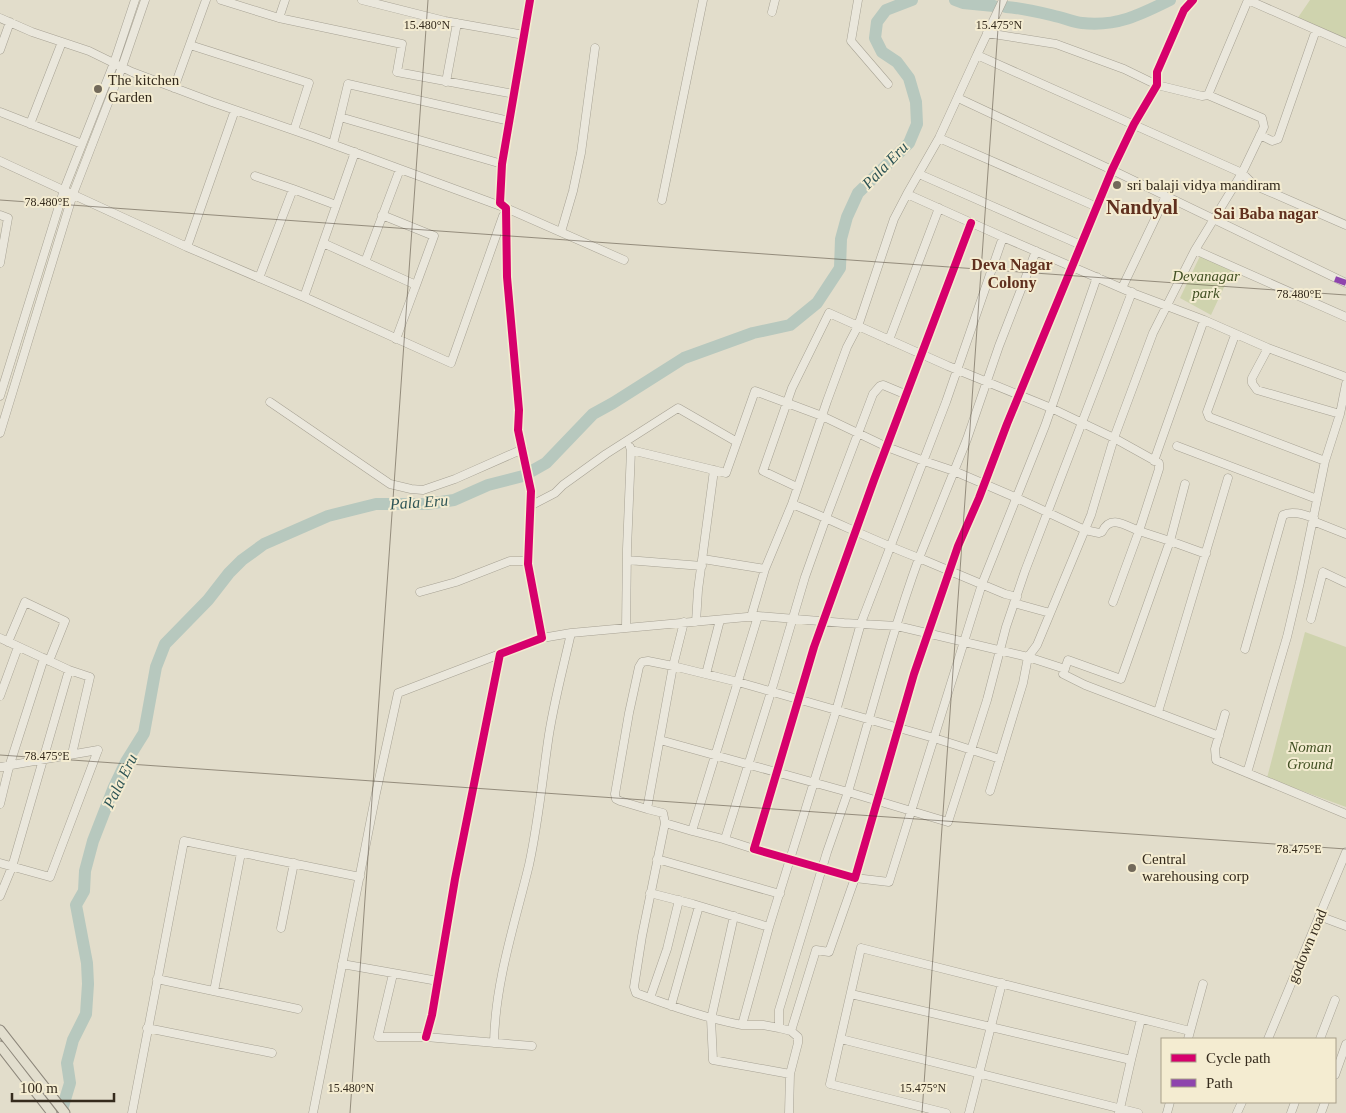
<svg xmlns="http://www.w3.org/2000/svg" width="1346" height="1113" viewBox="0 0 1346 1113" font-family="'Times New Roman',serif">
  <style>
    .green { fill: #cfd3ae }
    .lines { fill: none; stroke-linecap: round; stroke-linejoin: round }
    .river { stroke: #b7c8be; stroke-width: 12 }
    .minor-casing { stroke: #a7a294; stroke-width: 9 }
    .major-casing { stroke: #8d877b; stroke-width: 11 }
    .minor { stroke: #eae7dc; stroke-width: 8 }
    .major { stroke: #e2dece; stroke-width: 9 }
    .quiet { stroke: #8e44ad; stroke-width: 6; stroke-dasharray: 12 6; stroke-linecap: butt }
    .cycleway-casing { stroke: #f4ecd1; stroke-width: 11 }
    .cycleway { stroke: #d6006c; stroke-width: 8 }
    .ticks { fill: none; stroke: #352b1d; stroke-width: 1; stroke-opacity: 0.45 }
    .poi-dot { fill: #72695a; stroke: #f4ecd1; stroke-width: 2 }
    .labels { text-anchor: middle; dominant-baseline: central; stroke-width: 4; stroke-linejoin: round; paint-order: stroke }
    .poi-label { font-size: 15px; fill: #352b1d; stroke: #f4ecd1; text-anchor: start }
    .park-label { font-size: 15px; font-style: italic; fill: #435124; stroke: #f4ecd1 }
    .street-label { font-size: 15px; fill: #352b1d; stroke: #f4ecd1 }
    .water-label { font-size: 16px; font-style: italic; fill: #2d5455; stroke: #f4ecd1 }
    .neighbourhood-label { font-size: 16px; font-weight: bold; fill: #60301e; stroke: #f4ecd1 }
    .district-label { font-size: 20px; font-weight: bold; fill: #60301e; stroke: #f4ecd1 }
    .ticks-label { font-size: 12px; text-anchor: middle; fill: #352b1d; stroke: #f4ecd1; stroke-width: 4; stroke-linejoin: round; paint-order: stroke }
  </style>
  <rect width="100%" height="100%" fill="#e2ddcb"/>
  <path class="green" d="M1310 0H1346V40L1297 19Z
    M1200 256 1232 270 1211 315 1180 298Z
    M1305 632 1346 647V807L1267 778Z"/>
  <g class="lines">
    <path class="river" d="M955 0 963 3 994 6
      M1006 7C1024 8 1042 13 1059 17 1067 19 1074 22 1082 23 1116 27 1140 15 1170 0
      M61 1113 70 1083 67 1063 73 1040 86 1014 88 984 87 963 76 905 84 891 85 871 93 841 114 787 126 762 144 733 156 667 165 644 208 600 229 573 242 560 264 544 328 516 376 504H427L454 500 488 485 523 476 546 463 593 414 613 403 684 358 753 333 790 325 817 303 840 268 841 239 847 217 858 193 909 143 917 124 916 102 909 78 897 62 882 52 875 38 877 22 886 10 912 0"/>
    <defs>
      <path id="minor" d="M221 0 279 18 285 0
        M362 0 445 21 524 35
        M858 0 851 41 888 84
        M1003 0 977 55 1242 173 1254 185 1346 225
        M1248 0 1346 43
        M772 12 775 0
        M0 18 32 32 89 51 132 72 212 102 313 137 506 208 624 260
        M279 18 402 44 397 72 514 94
        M987 33 1056 44 1124 69 1157 85 1202 96 1208 95 1262 118 1264 127 1242 173 1195 250 1153 333 1114 438 1091 515 1037 645 1028 657 1023 683 990 791
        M190 45 309 83 294 130
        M0 50 10 22
        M446 82 457 23
        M174 88 206 0
        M1208 95 1248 0
        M958 98 1112 170 1346 283
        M0 112 82 144
        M340 117 348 84 510 121
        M30 124 62 42
        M1260 135 1272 141 1278 139 1316 30
        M939 138 1097 207
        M333 144 340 117 502 164
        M0 161 187 247 304 297 451 363 503 216
        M919 174 1081 245
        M255 176 293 189
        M907 194 939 138 977 55
        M662 200 703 0
        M0 215 8 218 0 263
        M382 215 434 236 415 288
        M971 223 874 480 814 647 754 849 855 878 914 674 958 546 979 498 1007 424 1112 170 1134 124 1157 85V72L1184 10 1193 0
        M561 232 573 191 581 153 595 48
        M1003 237 907 194 894 219 858 326 847 347 827 401 792 504C835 521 876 542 919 558L967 439 999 346 1036 251
        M323 243 416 285 396 339
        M187 247 235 110
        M1195 250 1346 317
        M365 262 400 169
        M259 278 293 189 336 205
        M1122 288 1166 196
        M304 297 355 152
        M1235 335 1207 412 1209 417 1325 461
        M889 340 939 208
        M1268 348 1252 378V383L1257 390 1340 414
        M0 396 64 190 114 63 135 0
        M270 402 390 484 411 489 423 490 455 479 523 449
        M0 433 73 194 122 67 145 0
        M1177 446 1317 499
        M630 447 631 450 726 473 737 442
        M1154 461 1204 320
        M1185 484 1170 541 1206 554
        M797 487 763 471 792 388 829 313 948 366 1051 408 1114 438 1159 463V469L1139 531 1170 541 1121 679 1068 660 1063 674 1085 685 1219 736
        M530 506 555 493 563 485 606 454 678 408 737 442 755 391 822 416 887 447 924 461 954 471 1017 498 1085 530 1099 533 1102 532C1110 514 1125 525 1139 531L1113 602
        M1313 521 1346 534
        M703 559 765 569
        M627 560 702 566
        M420 592 456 582 510 561H528
        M1017 597 1005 594 919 558C891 635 871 714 848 792L948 822 987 700 1006 627 1025 571 1132 292
        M1014 603 1050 613
        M751 617 765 569 792 504
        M1311 619 1323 572 1346 583
        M684 622 673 666 647 809 663 813 665 823 642 936 634 987 636 993C671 1006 705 1018 742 1025L769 927 836 711 861 623 946 402 1003 237 1135 294 1204 320 1268 348 1346 377
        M696 622 698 590 714 470
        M626 628 627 549 631 450
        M571 633 758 616 844 623 897 626 1028 657 1065 669
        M0 638 69 670 90 677 72 754
        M8 642 25 602 65 621 49 661
        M1245 649 1283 515C1292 510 1305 515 1314 518
        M706 674 720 620
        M0 696 18 647
        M1158 712 1228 478
        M1225 714 1215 749 1216 760 1346 814
        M660 740 848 792 827 852 779 1010V1028L791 1031
        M0 767 98 750
        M1247 773 1287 637 1300 582 1325 461 1340 414 1346 384
        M0 804 9 767 44 658
        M647 809 620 801 616 799 615 794 629 713 639 667 642 662 648 661 673 666 738 682 934 738 1000 759
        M665 823 692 831 758 616
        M692 831 723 839 726 836 771 692 805 577 826 518 873 394 880 386 883 385 907 395
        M723 839 754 849
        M657 859 780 894
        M0 863 50 877 98 750
        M650 893 693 904 769 927
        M0 896 12 867 69 670
        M734 916 711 1019 713 1060 790 1074
        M1319 916 1346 926
        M281 928 294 863
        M342 964 438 981
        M393 974 378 1037H426L532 1046
        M157 979 298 1009
        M214 991 241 853
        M851 994 1131 1060 1119 1113
        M650 998 667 949 679 900
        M671 1006 699 906
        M742 1025H763L779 1028
        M147 1028 272 1053
        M426 1037 432 1015 455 879 500 654 542 638 528 564 531 491 518 430 519 410 507 277 506 208 500 203 502 164 530 0
        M841 1039 1138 1113
        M1188 1039 1203 984
        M1268 1039 1346 852
        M1320 1039 1335 1000
        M494 1043C495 982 515 923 529 865 538 824 542 783 548 741 553 705 563 669 571 633L542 638
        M1131 1060 1141 1019
        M1335 1075 1346 1044
        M132 1113 184 841 360 877
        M313 1113 376 793 398 693 500 654
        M789 1113 790 1074 798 1043V1037L791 1031 816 950 829 952 855 878 889 882 982 584 1045 426 1097 277
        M946 1113 830 1084 861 948 1190 1031
        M969 1113 1002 983
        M1167 1113 1170 1102
        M1237 1113 1242 1102
        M1291 1113 1295 1102
        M1321 1113 1325 1102"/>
      <path id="major" d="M0 1030 65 1113
        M0 1046 52 1113"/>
    </defs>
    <use href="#minor" class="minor-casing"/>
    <use href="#major" class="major-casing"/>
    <use href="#minor" class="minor"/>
    <use href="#major" class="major"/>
    <path class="quiet" d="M1335 279 1346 283"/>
    <defs>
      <path id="cycleway" d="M971 223 874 480 814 647 754 849 855 878 914 674 958 546 979 498 1007 424 1112 170 1134 124 1157 85V72L1184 10 1193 0
        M426 1037 432 1015 455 879 500 654 542 638 528 564 531 491 518 430 519 410 507 277 506 208 500 203 502 164 530 0"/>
    </defs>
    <use href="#cycleway" class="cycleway-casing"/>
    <use href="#cycleway" class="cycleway"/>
  </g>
  <path class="ticks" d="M0 200 1346 295M0 755 1346 849M350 1113 428 0M922 1113 1000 0"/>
  <g class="poi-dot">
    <circle cx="98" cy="89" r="5"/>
    <circle cx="1117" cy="185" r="5"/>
    <circle cx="1132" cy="868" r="5"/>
  </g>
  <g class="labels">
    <g class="poi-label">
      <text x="108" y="80">The kitchen<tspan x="108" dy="17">Garden</tspan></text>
      <text x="1127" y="185">sri balaji vidya mandiram</text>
      <text x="1142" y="859">Central<tspan x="1142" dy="17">warehousing corp</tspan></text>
    </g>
    <g class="park-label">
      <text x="1206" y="276">Devanagar<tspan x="1206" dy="17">park</tspan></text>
      <text x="1310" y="747">Noman<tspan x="1310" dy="17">Ground</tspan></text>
    </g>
    <g class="street-label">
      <text transform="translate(1307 946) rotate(-67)">godown road</text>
    </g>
    <g class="water-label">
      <text transform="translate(885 165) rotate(-46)">Pala Eru</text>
      <text transform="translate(419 502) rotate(-4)">Pala Eru</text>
      <text transform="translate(120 781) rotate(-64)">Pala Eru</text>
    </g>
    <g class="neighbourhood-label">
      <text x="1266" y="213">Sai Baba nagar</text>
      <text x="1012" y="264">Deva Nagar<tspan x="1012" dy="18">Colony</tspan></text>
    </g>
    <g class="district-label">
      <text x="1142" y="207">Nandyal</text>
    </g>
  </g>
  <g class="ticks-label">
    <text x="427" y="29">15.480°N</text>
    <text x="999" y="29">15.475°N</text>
    <text x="47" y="206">78.480°E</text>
    <text x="1299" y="298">78.480°E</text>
    <text x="47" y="760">78.475°E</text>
    <text x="1299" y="853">78.475°E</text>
    <text x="351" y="1092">15.480°N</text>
    <text x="923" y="1092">15.475°N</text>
  </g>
  <rect x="1161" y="1038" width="175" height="65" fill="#f4ecd1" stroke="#a89f89"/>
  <rect x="1171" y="1054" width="25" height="8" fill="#d6006c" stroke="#a89f89"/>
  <text x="1206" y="1063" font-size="15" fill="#352b1d">Cycle path</text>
  <rect x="1171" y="1079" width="25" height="8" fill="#8e44ad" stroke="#a89f89"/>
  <text x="1206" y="1088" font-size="15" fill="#352b1d">Path</text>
  <path d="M12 1093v8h102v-8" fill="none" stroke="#352b1d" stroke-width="2.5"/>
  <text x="20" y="1093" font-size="15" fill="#352b1d" stroke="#f4ecd1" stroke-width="4" paint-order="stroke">100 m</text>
</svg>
